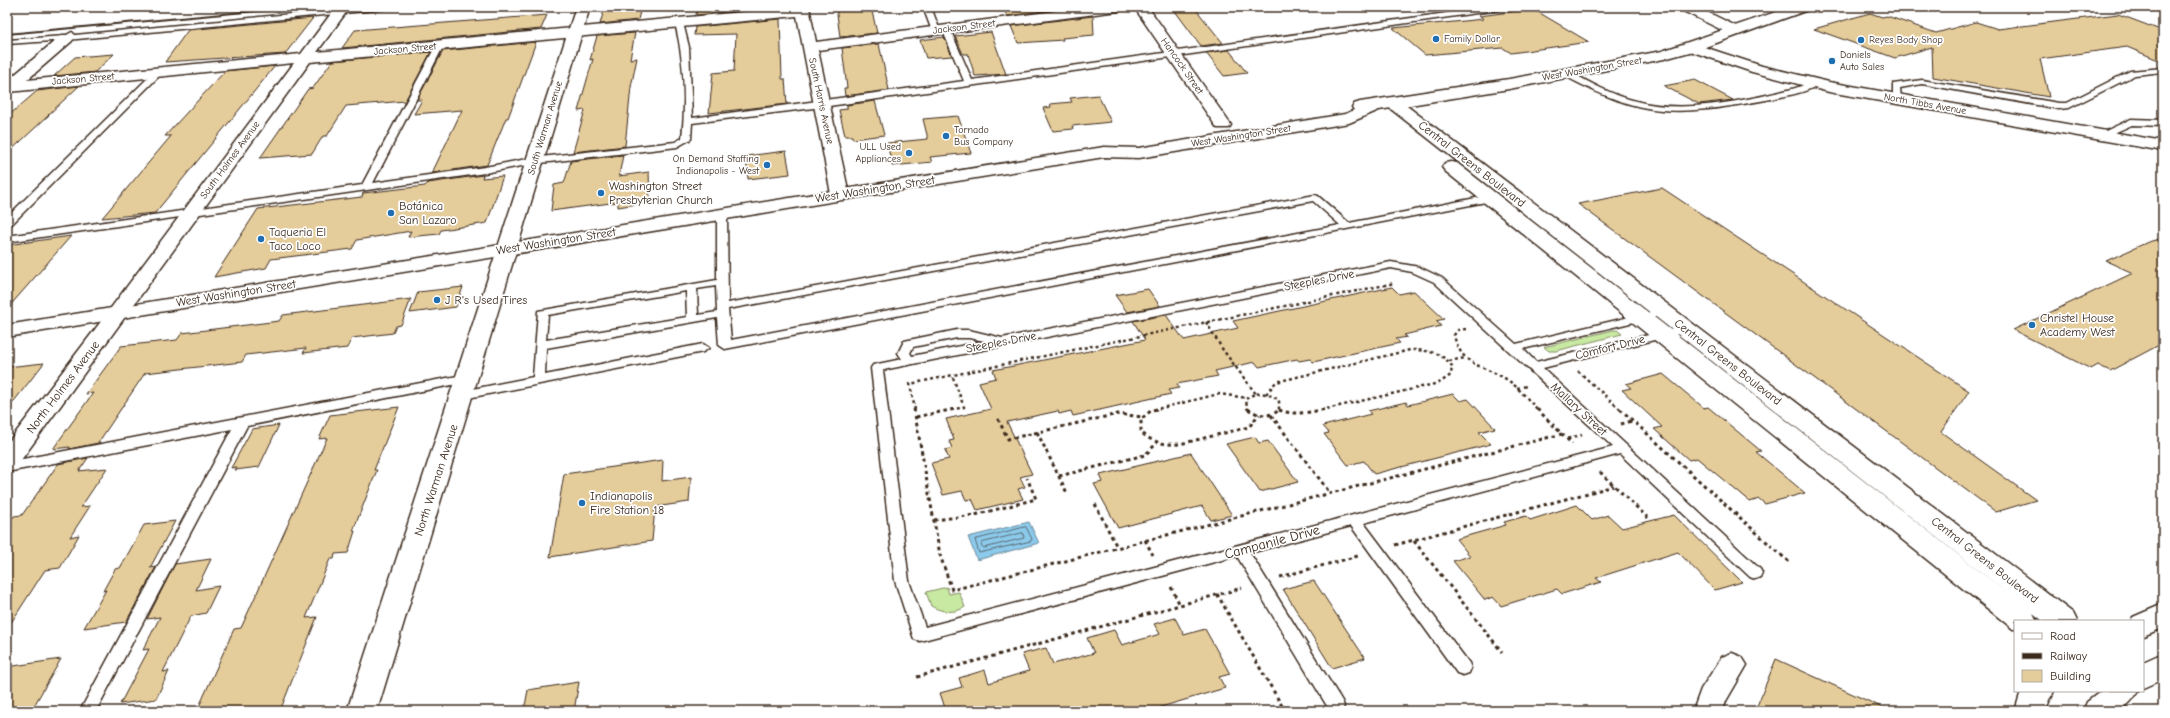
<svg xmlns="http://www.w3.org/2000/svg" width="2170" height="718" viewBox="0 0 2170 718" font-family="'Comic Neue',sans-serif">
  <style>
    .green { fill: #c8e9a2; stroke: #828a60 }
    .water { fill: #8ccaec; stroke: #6c8a9a }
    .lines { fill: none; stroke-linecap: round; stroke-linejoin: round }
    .shore { stroke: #5b6a70; stroke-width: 1 }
    .building { fill: #e5cc9b; stroke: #3b2a1e }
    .lane-casing { stroke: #3b2a1e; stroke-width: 3 }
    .street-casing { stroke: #3b2a1e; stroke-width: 3 }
    .secondary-casing { stroke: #3b2a1e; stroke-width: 3 }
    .primary-casing { stroke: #3b2a1e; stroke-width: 3 }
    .path-far1 { stroke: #3b2a1e; stroke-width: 2.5; stroke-dasharray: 3 3; stroke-linecap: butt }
    .path { stroke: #3b2a1e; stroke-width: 3; stroke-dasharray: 3.5 3.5; stroke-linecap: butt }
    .lane { fill: #fff; fill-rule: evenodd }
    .street { fill: #fff; fill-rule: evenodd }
    .secondary { fill: #fff; fill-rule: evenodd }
    .primary { fill: #fff; fill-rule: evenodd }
    .rail { stroke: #3b2a1e; stroke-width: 2 }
    .poi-dot { fill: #1f6fb2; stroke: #fff; stroke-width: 1.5 }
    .labels { text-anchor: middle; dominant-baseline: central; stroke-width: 3.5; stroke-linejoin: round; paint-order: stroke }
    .far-street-label { font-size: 10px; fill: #3b2a1e; stroke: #fff }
    .far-poi-label { font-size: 10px; fill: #3b2a1e; stroke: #fff; text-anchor: start }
    .street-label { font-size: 12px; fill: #3b2a1e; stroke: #fff }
    .poi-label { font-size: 12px; fill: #3b2a1e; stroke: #fff; text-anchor: start }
    .near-street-label { font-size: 14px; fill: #3b2a1e; stroke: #fff }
  </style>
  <rect width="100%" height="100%" fill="#fff"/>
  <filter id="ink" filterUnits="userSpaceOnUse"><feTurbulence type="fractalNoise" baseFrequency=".025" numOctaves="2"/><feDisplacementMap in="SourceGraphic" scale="8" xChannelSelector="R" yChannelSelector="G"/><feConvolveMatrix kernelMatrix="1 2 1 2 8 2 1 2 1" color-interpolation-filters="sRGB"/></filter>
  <g filter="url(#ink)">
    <path class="green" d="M1613 330H1617L1622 334 1556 351H1549L1544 347Z
      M947 587 949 594 959 592 965 607C955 614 941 612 931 606L926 592Z"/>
    <path class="water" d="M1029 522 1039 543 977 560 968 537Z"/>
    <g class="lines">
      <path class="shore" d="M1026 527 1032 539 1031 541 979 553 975 540Z
        M1023 533 1024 538 984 548 981 545 982 543Z"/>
    </g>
    <path class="building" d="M605 7H641L638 20 600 24Z
      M697 7H779L696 15Z
      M836 7H871L877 33 840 37Z
      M1003 7H1075L1007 16Z
      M1172 7H1194L1223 43 1201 46Z
      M1533 9 1589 42 1511 53 1503 48 1425 55 1393 28 1484 19 1479 16Z
      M1870 13 1882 17 1887 16 1936 33 1976 22 1998 29 2118 14 2163 31V62L2127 47 2040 59 2049 97 1933 77 1932 47 1895 58 1814 29Z
      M547 15 541 29 342 48 355 30Z
      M1093 16 1094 35 1062 38 1063 40 1018 43 1011 26Z
      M313 18 285 54 165 62 188 30Z
      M780 19 782 79H785L787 104 709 113 713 73 734 71 736 34 694 35 695 27Z
      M991 32 1006 74 975 76 968 54H963L955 36Z
      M635 33 630 59 637 58 631 87 625 146 573 152 585 110 578 111 593 59 590 60 597 36Z
      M944 37 952 56 926 58 920 40Z
      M536 42 508 118H506L487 165 432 173 462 110 414 114 422 100H417L443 51Z
      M879 44 889 90 845 96 844 88H847L842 48Z
      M1229 50 1247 73 1224 76 1206 53Z
      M431 52 405 101 346 106 327 136H323L312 154 260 158 308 89 313 88 332 61Z
      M114 54 95 72 54 76 75 57Z
      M275 66 155 213 102 218 171 136H165L225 71Z
      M1695 80 1733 100 1699 104 1664 86Z
      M79 86 48 115H49L7 154V117L37 91Z
      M1098 95 1111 122 1072 126 1073 129 1053 131 1043 108 1051 107 1050 104 1072 102 1070 98Z
      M875 101 884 135 853 139 852 136H845L839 110 847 109V105Z
      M958 116 971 153 930 157 932 162 892 166 887 143 928 139 923 119Z
      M786 151 790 174 748 179 746 156Z
      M623 155 619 176 649 172 650 202 618 207V202L551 211 554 185 564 183 571 161Z
      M483 175 482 178 503 176 487 223 441 230 439 234 408 237 411 231 357 240 352 249 271 259 266 268 214 277 258 209 362 197 363 193 425 186 428 183Z
      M1662 188 1969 391 1941 432 2036 500 1996 512 1578 204Z
      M71 236 7 309V245Z
      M2163 238V343L2110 371 2098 365 2091 369 2013 330 2133 273 2106 261 2148 242Z
      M463 287 456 307 410 313 418 292Z
      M1392 287 1399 294 1414 291 1444 319 1436 321 1441 326 1404 335 1407 337 1396 339 1400 343 1313 362 1310 359 1299 361 1297 359 1259 367 1255 362 1215 371 1218 376 1177 384 1179 388 1168 390 1171 394 1113 407 1073 416 1071 411 1059 414 1058 411 1007 422 1032 474 1020 477 1025 487 1018 489 1023 499 977 510 972 499 966 500 962 491 943 495 931 463 949 459 945 450 952 448 949 441 954 440 946 419 991 409 979 382 996 378 993 370 1145 340 1133 321 1166 315 1184 340 1238 328 1233 321Z
      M1148 289 1160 306 1127 312 1115 295Z
      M411 299 401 325 396 326 393 333 352 338 347 348 303 353 306 348 246 355 242 362 145 373 98 443 69 449 70 447 53 449 93 393 86 394 121 346 177 340 182 333 279 321 283 315Z
      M44 363 7 410V367Z
      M1663 374 1704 408 1708 407 1761 451 1756 452 1805 493 1765 504 1759 499 1750 502 1697 458 1689 460 1654 429 1662 427 1622 390 1631 388 1626 384Z
      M1453 394 1460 401 1468 399 1495 428 1479 432 1491 444 1374 474 1364 461 1348 465 1324 434 1329 433 1323 426 1371 414 1368 411 1406 402 1408 405Z
      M399 407 374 470H377L353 531H355L348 553 335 554 334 559H330L306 618 317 617 280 711H197L234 629 241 628 327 438 319 439 330 415Z
      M279 425 259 467 235 470 237 467 231 468 252 429Z
      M1255 437 1259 443 1268 441 1298 482 1260 492 1226 444Z
      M1191 453 1232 515 1211 520 1202 506 1118 528 1094 484 1103 482 1100 475Z
      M88 458 79 471 107 468 81 507 90 506 70 537 79 535 60 568 45 570 7 629V526L14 516 22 515 58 464Z
      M663 460 662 481 691 477 689 502 655 507 652 541 550 557 564 474Z
      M1577 505 1592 520 1608 515 1622 528 1674 515 1742 582 1715 590 1678 552 1596 578 1601 582 1562 594 1557 589 1501 606 1493 597 1485 600 1453 561 1470 556 1456 539 1506 525 1504 522 1526 516 1530 520Z
      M175 521 150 568 156 567 126 622 84 628 106 590 103 591 115 569 120 568 144 525Z
      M211 559 196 590 219 586 206 613 191 616 163 672 169 671 156 699 120 704 149 649 143 650 160 617 147 619 175 564Z
      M1314 581 1365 658 1332 668 1283 589Z
      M1175 618 1184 635 1205 629 1230 674 1219 677 1225 688 1161 707 1163 711H946L940 693 962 687 959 678 985 670 989 683 1029 671 1022 654 1046 648 1053 664 1094 653 1087 638 1114 630 1122 645 1160 634 1154 624Z
      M61 659 31 711H7V667Z
      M1776 659 1811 675 1890 711H1755Z
      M579 682 574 711H524L528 690Z"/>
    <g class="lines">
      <defs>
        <path id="lane" d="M363 7H390L386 9 67 40 7 44V40L65 36 72 32 75 35Z
          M923 7H931L940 31 939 33 932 31Z
          M1489 7H1509L1505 9 822 107 692 123 691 139 677 147 532 164 485 173 7 242V236L362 185 436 45 440 43 444 45 373 183 485 167 532 158 675 142 682 138C686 101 684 59 675 23L679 21 683 23 689 47 692 118 964 81 942 29 946 27 950 29 972 80Z
          M2163 68V72L2135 75 2069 108 2059 109 1922 84 1900 88 1901 99 1897 102 1893 99V84L1922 80 2059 103H2067L2130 71Z
          M157 69 164 71 11 225 7 226V217Z
          M1563 71H1569C1590 83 1612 95 1636 101 1682 114 1742 101 1788 90 1797 88 1805 84 1814 81L1818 84C1809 93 1779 97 1766 100 1677 116 1644 119 1563 75Z
          M2131 119 2163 120V126L2132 125 2105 137H2099L2097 135Z
          M1315 195 1318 196 1349 223 1491 195 1496 198 1491 201 725 349 719 345 717 318 546 348 545 375 703 344 709 348 703 352 463 399 457 395 463 391 533 377 538 311 717 280V214L722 211 727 214 728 303ZM1313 201 1340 225 731 340 728 309ZM716 286 717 312 698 315 697 289ZM686 291 687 317 546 340 548 315Z
          M1391 262 1419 267 1442 278 1516 344 1663 309 1669 312 1667 314 1523 349 1536 362 1686 326 1690 327 1692 329 1690 331 1543 368 1760 569 1762 573 1760 577 1755 579 1750 577 1620 454 1364 523 1469 663 1471 668 1469 673 1463 675 1457 673 1351 526 1250 553 1342 701 1344 706 1342 711H1330L1237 556 920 641 914 639 895 581 871 368 873 365 902 359 898 353 904 341 957 330H969L1002 338ZM1391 268 1412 272 1434 282 1613 447 925 627 909 581 883 370ZM957 338H969L985 341 912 356 910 353 913 347Z
          M468 374 474 378 472 381 247 426 96 711H80L232 429 7 472V462Z"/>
        <path id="street" d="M336 7H350L317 52 795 7H809L816 42 1087 7H1125L1118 11 818 50 849 194 846 198 840 199 834 198 831 194 797 16 310 62 16 467 7 469V444L96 328 294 63 9 92 7 91V81L62 35H72L74 38 72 41 27 80 301 54Z
          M1134 7H1148L1231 125 1229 128H1217Z
          M1679 7H1697L1740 28 1742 31 1740 34H1730L1681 10Z
          M1393 98 1399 100 2073 613 2077 621H2043L1387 106 1385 103 1387 100Z
          M1451 162 1457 163 2033 613 2037 621H2015V629H2013L1445 171 1442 167 1445 163Z
          M2163 604V628L2143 636V621H2131L2133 617Z
          M1732 653 1742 657 1747 665 1726 701 1723 711H1693L1701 689 1722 657Z
          M2163 653V679L2143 688V662Z
          M2021 691H2054L2045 711H2015Z
          M2101 691H2138C2125 716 2107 711 2083 711L2087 702Z"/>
        <path id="secondary" d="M576 7H590L377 711H347Z
          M1692 43 1762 66 1829 82 2163 141V151L1829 92 1752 72 1687 50 1685 47 1687 44Z"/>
        <path id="primary" d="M1790 7H1810L1808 10 1697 50 1664 59 1509 89 1379 110 1349 123 1139 158 1104 157 7 337V325L1104 147 1139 148 1345 114 1354 110 1352 107 1354 104 1360 102 1509 79 1662 51Z"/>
      </defs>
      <use href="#lane" class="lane-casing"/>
      <use href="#street" class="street-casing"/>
      <use href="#secondary" class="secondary-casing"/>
      <use href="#primary" class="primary-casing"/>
      <path class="path-far1" d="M1206 322 1223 350 1256 394
        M1466 329 1458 330 1454 335C1461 368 1486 365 1509 381 1519 388 1529 401 1538 410
        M1449 361 1465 358
        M1578 371 1621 410
        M1517 388 1527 386
        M1266 394 1276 382 1410 350C1426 350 1442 352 1452 366L1451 375 1439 383 1322 410
        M915 410 910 384 1395 283
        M951 410 964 407 952 375
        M1153 410 1219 394 1247 398
        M1249 410 1247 408 1246 399C1257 390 1268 393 1279 400V410"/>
      <path class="path" d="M914 409 940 555 952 590 1562 434
        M1157 409 1152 410 1141 419V432C1152 443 1165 445 1180 444L1249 427 1259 414
        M1248 409C1258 416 1271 418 1280 409
        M1537 409 1572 444
        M1620 409 1790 563
        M1279 410C1295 416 1311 412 1326 409
        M1271 415 1330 493
        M916 417 955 409
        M998 419 1008 439 1118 414 1143 417
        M1621 424 1632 421
        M1037 432 1067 493
        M1567 439 1582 435
        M1600 472 1648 518
        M1059 476 1145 455 1157 443
        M1095 504 1117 547
        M934 520 975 515 1036 499 1027 478
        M1145 540 1153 555
        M1414 541 1502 652
        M1395 545 1614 486
        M1280 577 1358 556
        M1171 587 1180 605
        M1217 594 1285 711
        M917 677 1242 588"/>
      <use href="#lane" class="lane"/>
      <use href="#street" class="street"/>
      <use href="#secondary" class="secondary"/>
      <use href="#primary" class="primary"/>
      <path class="rail" d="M7 34 300 7"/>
    </g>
  </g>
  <g class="poi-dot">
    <circle cx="1436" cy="39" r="4"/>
    <circle cx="1861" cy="40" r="4"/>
    <circle cx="1832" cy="61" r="4"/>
    <circle cx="946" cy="136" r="4"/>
    <circle cx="909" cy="153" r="4"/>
    <circle cx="767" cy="165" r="4"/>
    <circle cx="601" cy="193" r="4"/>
    <circle cx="391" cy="213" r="4"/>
    <circle cx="261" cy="239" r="4"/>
    <circle cx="437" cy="300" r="4"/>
    <circle cx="2032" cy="325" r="4"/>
    <circle cx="582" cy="503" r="4"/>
  </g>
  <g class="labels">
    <g class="far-street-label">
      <text transform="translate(964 27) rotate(-7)">Jackson Street</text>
      <text transform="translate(405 49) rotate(-5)">Jackson Street</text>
      <text transform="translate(1182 66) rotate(55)">Hancock Street</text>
      <text transform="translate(1592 69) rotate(-10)">West Washington Street</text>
      <text transform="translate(83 79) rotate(-5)">Jackson Street</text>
      <text transform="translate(821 101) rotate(78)">South Harris Avenue</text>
      <text transform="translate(1925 104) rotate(10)">North Tibbs Avenue</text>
      <text transform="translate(545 128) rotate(-73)">South Warman Avenue</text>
      <text transform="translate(1241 136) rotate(-9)">West Washington Street</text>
      <text transform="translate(230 160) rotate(-54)">South Holmes Avenue</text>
    </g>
    <g class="far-poi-label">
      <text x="1444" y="39">Family Dollar</text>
      <text x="1869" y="40">Reyes Body Shop</text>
      <text x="1840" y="55">Daniels<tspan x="1840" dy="12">Auto Sales</tspan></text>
      <text x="954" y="130">Tornado<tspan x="954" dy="12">Bus Company</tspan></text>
      <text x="901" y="147" text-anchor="end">ULL Used<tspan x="901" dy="12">Appliances</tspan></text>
      <text x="759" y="159" text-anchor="end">On Demand Staffing<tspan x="759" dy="12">Indianapolis - West</tspan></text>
    </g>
    <g class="street-label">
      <text transform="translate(1472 164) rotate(38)">Central Greens Boulevard</text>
      <text transform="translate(875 189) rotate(-9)">West Washington Street</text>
      <text transform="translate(556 241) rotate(-9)">West Washington Street</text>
      <text transform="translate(1319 280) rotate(-11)">Steeples Drive</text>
      <text transform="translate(236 293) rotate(-9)">West Washington Street</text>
      <text transform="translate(1001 342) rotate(-11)">Steeples Drive</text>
      <text transform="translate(1610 347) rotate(-14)">Comfort Drive</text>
      <text transform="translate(1728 362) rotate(38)">Central Greens Boulevard</text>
      <text transform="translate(63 387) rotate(-53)">North Holmes Avenue</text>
      <text transform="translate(1579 409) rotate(43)">Mallary Street</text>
      <text transform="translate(436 480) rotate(-72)">North Warman Avenue</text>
      <text transform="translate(1985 560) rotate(38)">Central Greens Boulevard</text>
    </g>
    <g class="poi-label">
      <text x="609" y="186">Washington Street<tspan x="609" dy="14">Presbyterian Church</tspan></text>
      <text x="399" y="206">Botánica<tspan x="399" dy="14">San Lazaro</tspan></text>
      <text x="269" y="232">Taqueria El<tspan x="269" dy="14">Taco Loco</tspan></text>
      <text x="445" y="300">J R's Used Tires</text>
      <text x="2040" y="318">Christel House<tspan x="2040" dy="14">Academy West</tspan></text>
      <text x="590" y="496">Indianapolis<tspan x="590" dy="14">Fire Station 18</tspan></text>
    </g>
    <g class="near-street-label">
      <text transform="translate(1272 542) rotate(-15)">Campanile Drive</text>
    </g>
  </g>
  <rect width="2170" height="718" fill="none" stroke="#fff" stroke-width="24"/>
  <rect x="12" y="12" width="2146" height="694" fill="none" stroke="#3b2a1e" stroke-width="1.5" filter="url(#ink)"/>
  <rect x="2014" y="620" width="130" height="72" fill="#ffffff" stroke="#b1aaa5"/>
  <rect x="2022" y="633" width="20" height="6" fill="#ffffff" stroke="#b1aaa5"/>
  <text x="2050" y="640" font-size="12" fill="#3b2a1e">Road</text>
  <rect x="2022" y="653" width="20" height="6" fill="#3b2a1e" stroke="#b1aaa5"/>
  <text x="2050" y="660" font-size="12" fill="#3b2a1e">Railway</text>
  <rect x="2022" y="670" width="20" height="12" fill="#e5cc9b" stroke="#b1aaa5"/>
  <text x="2050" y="680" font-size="12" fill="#3b2a1e">Building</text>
</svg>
